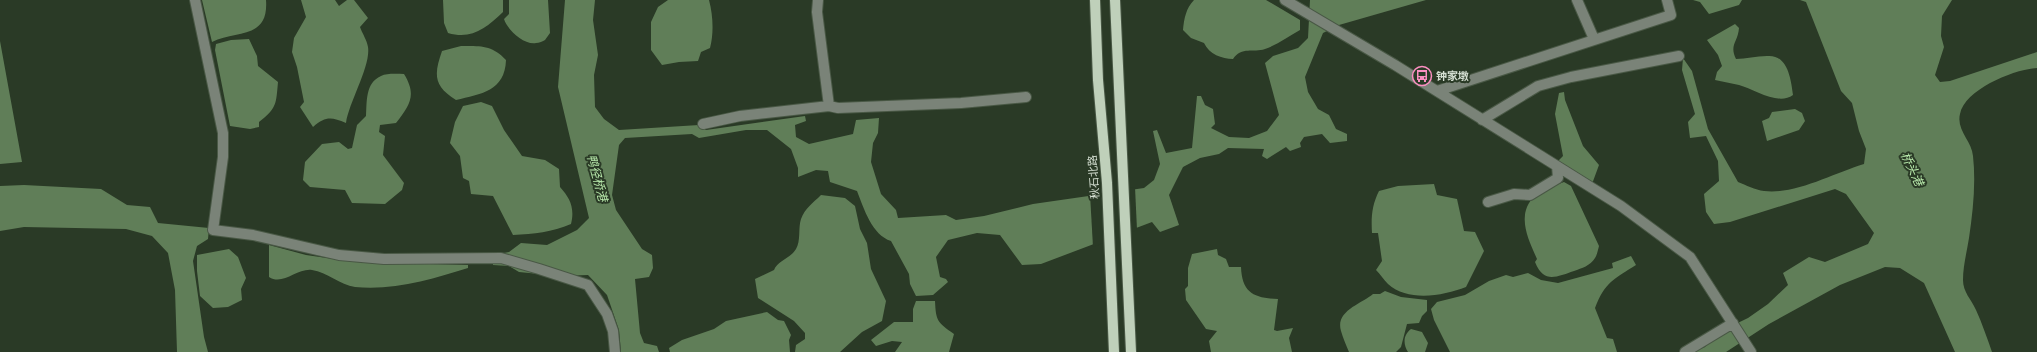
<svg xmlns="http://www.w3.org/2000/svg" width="2037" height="352" viewBox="0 0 2037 352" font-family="'Fira Sans Condensed','Noto Sans SC',sans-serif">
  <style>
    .water { fill: #607e58 }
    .pier { fill: #2a3a26 }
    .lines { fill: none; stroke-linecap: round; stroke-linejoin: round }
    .minor-casing { stroke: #495845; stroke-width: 12 }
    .major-casing { stroke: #495845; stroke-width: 12 }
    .minor { stroke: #7a8378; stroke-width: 10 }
    .major { stroke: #bfd0ba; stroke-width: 10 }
    .labels { text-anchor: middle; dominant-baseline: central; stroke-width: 4; stroke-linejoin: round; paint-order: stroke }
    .poi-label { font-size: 11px; font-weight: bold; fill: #d5dfd2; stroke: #2a3a26; text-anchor: start }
    .street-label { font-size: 11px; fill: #d5dfd2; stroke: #2a3a26 }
    .water-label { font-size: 12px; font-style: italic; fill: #b7e8aa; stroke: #2a3a26 }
  </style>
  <rect width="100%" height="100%" fill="#2a3a26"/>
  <path class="water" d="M202 0H266C269 40 236 30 212 42Z
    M301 0H335L339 6 347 0H354L368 18 360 27C362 33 367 40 368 47 371 66 349 102 346 123 331 117 326 116 313 127L300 107 304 102 297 67 292 52 294 38 306 17Z
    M443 0H503V12C486 28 472 40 448 33L444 23Z
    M509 0H548L550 33 545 40C543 41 539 43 536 43 523 45 507 29 504 19L509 14Z
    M565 0H595L593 20 598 55 594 75 595 107 604 119 619 130 699 125 706 130 805 116 806 121 795 125 796 137 809 144 853 134 856 120 879 118 878 133 873 143 871 162 881 194 896 210 898 218 946 215 956 220 984 216 1033 204 1144 188 1154 180 1160 164 1153 131 1157 130 1166 153 1192 148 1197 96H1201L1205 105 1213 109 1215 124 1211 128 1229 137 1249 138 1267 131 1279 115 1265 63 1273 56 1298 48 1308 38 1310 0H1426L1339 25 1323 33 1305 77 1308 92 1318 109 1329 115 1336 129 1347 134V141L1330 143 1322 134 1304 137 1300 143 1301 147 1290 151 1286 147 1267 159 1262 156 1264 149 1228 148 1219 154 1200 158 1183 167 1169 195 1179 225 1160 232 1152 222 1041 264 1022 265 1000 235 977 233 948 240 936 257 940 277 946 279 948 282 933 295 916 296 910 284 909 274 891 241C872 235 864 209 857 191L830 182 828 171 816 170 798 177V168L791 149 767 130H746L699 138 692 134 625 138 619 145 612 195 616 210 642 249 652 255 653 268 649 277 635 279 640 333 644 343 657 346 659 352H621L619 330 607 295 588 275 559 276 519 272 509 266 493 265V255L509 252 521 243 547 245 577 230 589 218 558 87Z
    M668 0H709C713 15 714 33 710 48L701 52 698 61 679 62 662 65 651 50V22L658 7Z
    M1194 0H1266L1300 20V30C1289 36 1277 45 1265 49 1253 53 1242 46 1233 59 1222 59 1209 54 1204 43L1191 38 1183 30C1184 19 1186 8 1194 0Z
    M1693 0H1742L1739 5 1709 14 1700 2Z
    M1800 0H1952L1942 16 1941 36 1944 47 1935 75 1940 82 1950 81 2037 52V68C2015 69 1965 89 1960 114 1956 130 1972 141 1973 156 1976 183 1973 211 1969 238 1967 251 1963 266 1963 280 1963 292 1971 299 1976 310 1982 323 1987 338 1992 352H1955L1924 283 1900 268 1885 267 1840 285 1769 324 1726 352H1693L1705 347 1719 332 1748 318 1768 304 1788 285 1783 273 1809 257 1825 262 1868 244 1874 233 1846 194 1835 189 1730 222 1714 224 1706 212 1704 194 1719 181 1718 161 1706 136 1690 138 1688 122 1695 114 1682 70 1683 58 1692 71 1708 129 1738 182C1746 185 1755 190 1764 191 1795 195 1834 173 1864 164L1866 149 1859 131 1852 103 1841 91 1806 2Z
    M1735 24 1739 28C1738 42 1729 45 1736 59 1746 59 1756 56 1767 56 1788 54 1791 80 1793 95 1778 106 1754 89 1739 85 1731 83 1723 82 1715 80L1717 72 1722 66 1718 55 1707 40Z
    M249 39 257 56 258 66 278 82C276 104 277 108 259 122V127L250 129 230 126 215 50 216 44 231 40Z
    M0 41 22 162 0 164Z
    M461 46C481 46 492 45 506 60 505 91 481 94 456 100 433 86 434 74 442 51Z
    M404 74C417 95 410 105 396 123L380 125 379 132 385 136 383 155 404 183 402 190 385 204 352 203 345 190 310 187 303 180 305 162 322 144 339 142 348 149 352 148 357 125 366 116C367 102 365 83 381 76 387 73 397 74 404 74Z
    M1564 92 1565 100 1583 146 1599 165 1592 184 1558 161 1563 156 1555 114 1559 93Z
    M481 102 492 106 504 130 522 156 545 160 559 169 560 187C570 198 575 208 571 224 552 232 534 234 513 235L493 196 471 194 469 181 463 178 460 156 450 143 455 122 463 106Z
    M1795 109 1802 113 1805 121 1799 130 1767 141 1762 121 1769 118 1772 112Z
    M1564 182 1571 186 1599 246C1598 250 1597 255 1595 258 1590 266 1582 268 1574 271 1556 277 1544 284 1535 262L1537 259C1528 239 1515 213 1536 195 1542 189 1556 185 1564 182Z
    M1434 184 1437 195 1457 199 1464 231 1475 232 1484 251 1466 287C1443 296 1408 302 1388 284 1384 280 1380 274 1376 270L1382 261 1378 233H1372C1371 217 1372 205 1379 191L1398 186Z
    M24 185 101 189 127 205 150 207 158 223 209 228 208 239 197 246 193 261 204 337 208 352H177L175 290 168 253 152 236 126 229 24 227 0 231V186Z
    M821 195 845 198 855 206 860 229 867 243 871 269 886 301 882 321 862 332 840 352H795L796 345 805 339V333L794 321 758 298 755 279 774 270C778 260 790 259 796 249 801 241 798 228 801 219 805 208 813 203 821 195Z
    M269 245 306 255 355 262 468 265V268C433 279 393 291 355 287 340 285 327 272 312 270 297 268 283 286 269 277Z
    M229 249 238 257 246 278 241 289 242 300 228 307 213 308 200 296 197 271V255Z
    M1217 249 1218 255 1226 259 1229 267H1241C1242 293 1254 298 1278 299L1274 330 1277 331 1293 328 1289 338 1292 352H1211L1209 341 1217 331 1206 329 1186 300 1185 289 1188 286V268L1192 254Z
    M1631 256 1636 265C1614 279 1605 282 1595 308L1607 338 1613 339 1617 352H1450L1434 320 1431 309 1437 302 1465 295 1489 281 1506 275 1513 277 1528 273 1541 280 1558 283 1613 268 1612 263Z
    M1385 291 1401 297 1427 300V311L1422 316 1419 323 1407 324 1401 347 1396 352H1349C1346 345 1343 338 1341 331 1335 311 1361 304 1373 294H1380Z
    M916 301H935C936 321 937 322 954 334L949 352H895L902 342 892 341 876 346 871 340 894 322H913V309Z
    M767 312 778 320 784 321 791 335 789 340 790 352H670L669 348 682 340 714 329 726 321Z
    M1411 329 1422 332 1428 343 1425 352H1408C1403 344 1403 335 1411 329Z"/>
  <path class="pier" d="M1135 187 1137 230 1093 247 1090 194Z"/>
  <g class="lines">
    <defs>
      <path id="minor" d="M195 0 223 133V157L213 230 253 235 339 255 384 259 501 258 539 269 588 285 607 314 613 331 615 352
        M818 0 817 12 829 106
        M1285 0 1395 65 1621 206 1690 257 1751 352
        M1577 0 1594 39
        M1437 91 1671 15 1667 0
        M1482 120 1538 86 1571 77 1679 56
        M703 124 740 116 829 106 838 108 961 103 1026 97
        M1488 202 1514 194 1530 195 1558 178 1557 166
        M1685 352 1733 323"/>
      <path id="major" d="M1095 0 1098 80 1107 183 1114 352
        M1115 0 1131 352"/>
    </defs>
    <use href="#minor" class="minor-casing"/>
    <use href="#major" class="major-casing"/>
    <use href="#minor" class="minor"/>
    <use href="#major" class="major"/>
  </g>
  <defs>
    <symbol id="bus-ring" viewBox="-11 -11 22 22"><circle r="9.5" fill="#2a3a26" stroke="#fc8fc1" stroke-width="1.5"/><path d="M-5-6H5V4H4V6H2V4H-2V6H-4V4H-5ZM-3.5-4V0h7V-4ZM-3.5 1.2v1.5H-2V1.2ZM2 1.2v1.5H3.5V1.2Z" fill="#fc8fc1"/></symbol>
  </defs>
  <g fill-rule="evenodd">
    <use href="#bus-ring" x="1411" y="65" width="22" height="22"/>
  </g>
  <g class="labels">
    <g class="poi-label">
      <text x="1436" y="76">钟家墩</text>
    </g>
    <g class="street-label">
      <text transform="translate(1094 177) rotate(-94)">秋石北路</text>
    </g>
    <g class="water-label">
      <text transform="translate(1912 169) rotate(64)">桥头港</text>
      <text transform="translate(597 178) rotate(75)">鸭径桥港</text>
    </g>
  </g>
</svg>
